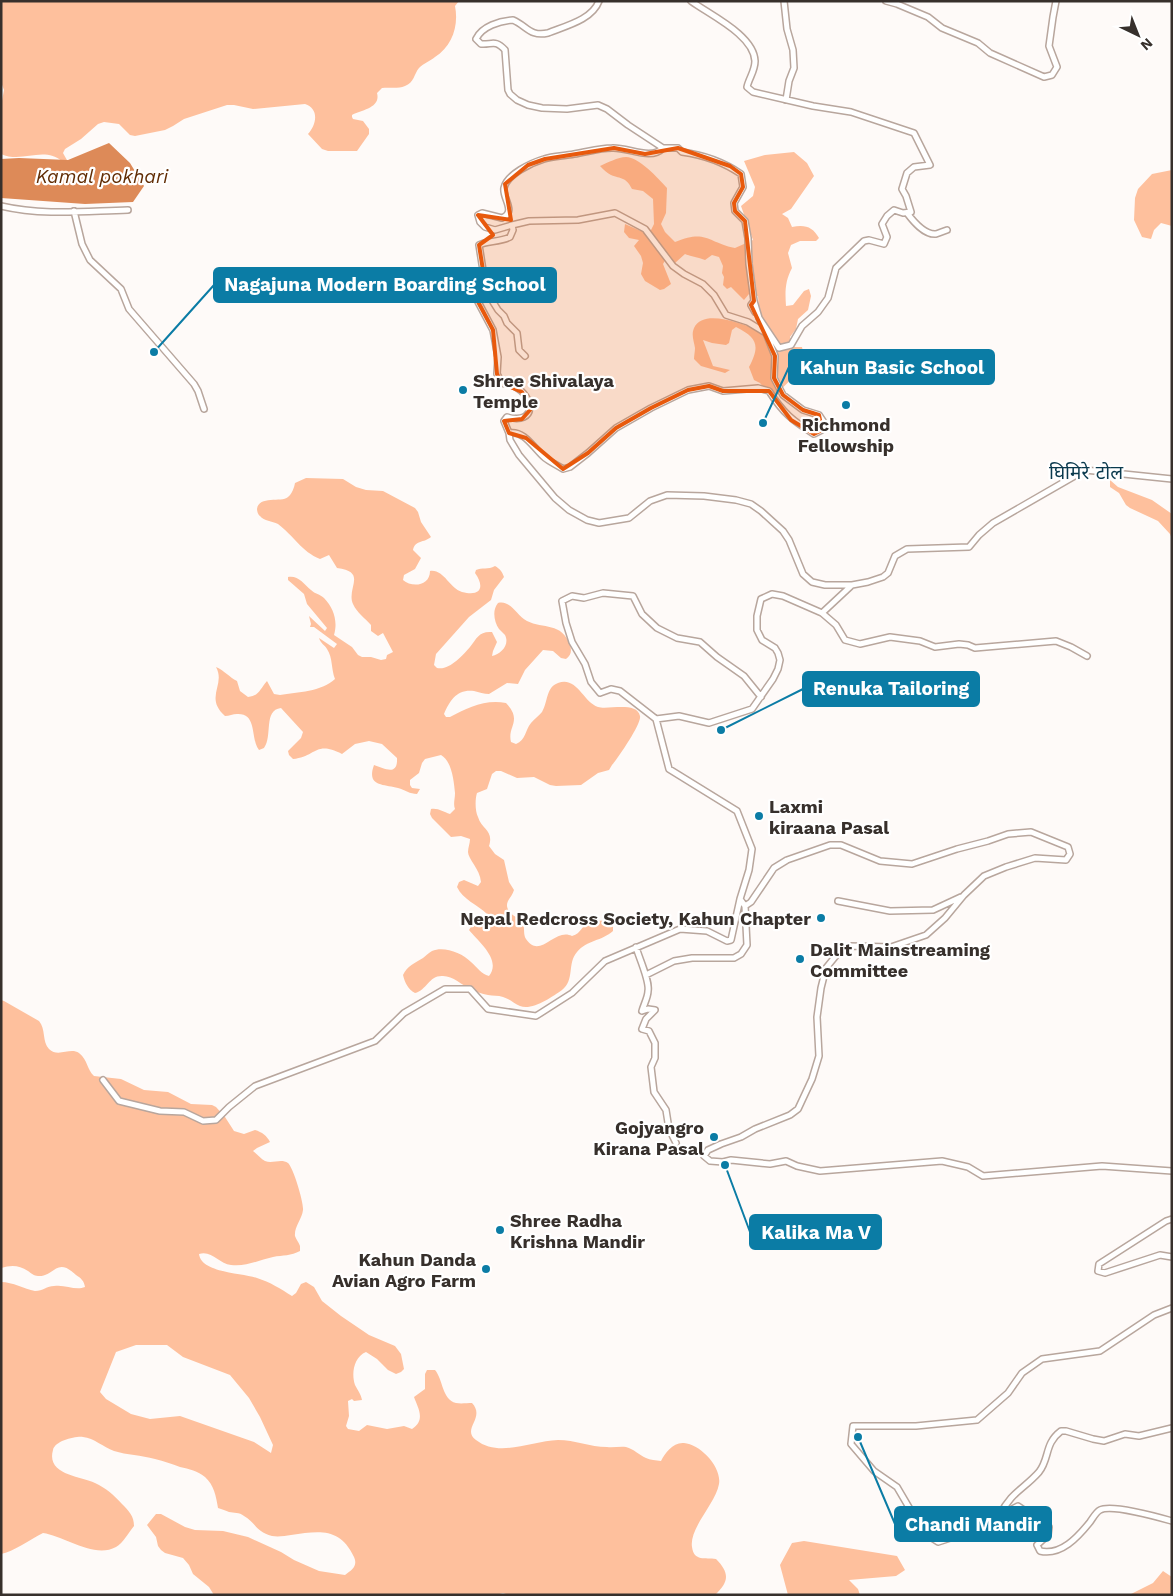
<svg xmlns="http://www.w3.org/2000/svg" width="1173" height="1596" viewBox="0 0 1173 1596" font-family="'Work Sans','Noto Sans Devanagari',sans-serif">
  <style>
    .green { fill: #fec09d; fill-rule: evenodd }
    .water { fill: #dd8a58 }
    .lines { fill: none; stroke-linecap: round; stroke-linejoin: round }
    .street-casing { stroke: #b8a69d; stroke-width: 8 }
    .street { stroke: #fff; stroke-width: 5 }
    .marked { fill: #e8590c; fill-opacity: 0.2; stroke: #e8590c; stroke-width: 4; stroke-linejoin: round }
    .poi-dot { fill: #0b7ca5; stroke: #fff; stroke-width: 2 }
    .labels { text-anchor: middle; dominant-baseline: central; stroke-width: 4.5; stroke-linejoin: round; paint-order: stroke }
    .poi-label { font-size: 18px; font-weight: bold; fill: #37302c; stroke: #fff; text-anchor: start }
    .water-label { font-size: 19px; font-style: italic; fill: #612c04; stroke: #fff }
    .neighbourhood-label { font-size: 19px; fill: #0a3a4e; stroke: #fff }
    .leader { fill: none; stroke: #0b7ca5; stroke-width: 2 }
    .callout-dot { fill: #0b7ca5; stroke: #fff; stroke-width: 2 }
    .callout { fill: #0b7ca5; stroke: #0b7ca5; stroke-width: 2 }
    .callout-label { font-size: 19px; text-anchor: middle; font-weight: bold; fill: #fff }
  </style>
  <rect width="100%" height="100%" fill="#fefaf8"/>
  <path class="green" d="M1 1H459L455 6C459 26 452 46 435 57 430 61 424 63 419 68 414 74 414 83 405 86 398 89 390 87 382 88L377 93C381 108 362 110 352 115V117L353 119 363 121 369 129V134L357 151H328L322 149 308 134C316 125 320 109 305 104L253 109 234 105H227L184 119 173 126 165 130 135 136 130 135 119 124 104 122 98 124 81 139 65 149 63 153 68 162H63C43 145 23 164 1 154V106L4 90 1 82Z
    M794 152 807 163 814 176 791 209 782 214 788 218 792 227C805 224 813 227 819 238L816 241H800L791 245 788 253 792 268C785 281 785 292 786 306L793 305 804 291 809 289 811 296 808 310 798 319 796 329 790 337 792 347H802L805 361 804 367 772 398 760 383 754 380 749 367C760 346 758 338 736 327L732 330 729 343 726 345 712 343 703 340 713 366 730 370 725 373 701 366 694 359C694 356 695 351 695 348 694 341 691 335 694 328 703 308 742 324 756 329L759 310 758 296 749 294 744 300 731 287 727 289 723 285 724 277 722 273 723 266 719 257 712 255 705 260C698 257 692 257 685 254L675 263 670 256 667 257 663 264 671 284 664 289 660 290 645 281 641 274 643 263 641 256 634 246 639 240 629 238 624 232 625 224 641 231 651 230 654 224 653 199 643 191 632 189C626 177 621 179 611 175 607 173 603 169 600 166 607 163 618 157 626 157 639 157 658 178 667 188L666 213 661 224 665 232 675 242C706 229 707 242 735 248L753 240 741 206 753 196 755 187 744 161 765 155Z
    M1172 170V226L1161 223 1154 230 1151 239 1142 237 1134 220 1135 198 1138 189 1152 174Z
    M306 478 343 479 356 487 366 490 383 491 415 508 418 512 421 522 431 537C424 543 415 540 413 550L421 558 415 569 404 575 403 580C412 588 430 586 430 571 444 569 449 588 462 592 481 597 485 587 475 573L476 570C482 567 488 570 495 566 500 569 502 571 504 577L494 590 491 600 469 617 436 654 434 665 437 668C449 671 463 655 470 647 477 638 479 631 492 632L497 642 493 651 492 656C501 654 510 645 505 635 503 633 501 631 499 629 494 622 492 610 498 603 511 600 516 615 527 621 543 629 562 622 570 645 572 651 571 655 566 659L561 658 553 651 543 650 525 670 518 684 507 683 489 694C484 694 479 692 474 691 457 689 450 700 444 714L446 717H450C467 708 485 699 506 703 523 721 507 726 511 742L516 744C526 740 525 730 531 723 534 719 539 716 542 712 548 702 546 687 558 683 577 676 583 702 598 707 608 710 637 701 640 716 642 723 618 758 612 765L609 770 598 773 581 785 556 786 550 785 534 777 517 778 501 771H496L492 774 487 789 477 793C475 799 475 811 478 817 482 830 494 830 489 846L495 854 504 860 509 882 514 890C512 898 503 902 509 911 512 917 521 917 523 924 525 929 523 934 526 939 540 960 555 927 572 936 582 933 581 926 588 923 596 919 607 920 613 926V931C602 941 587 940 577 952 567 963 575 980 562 990 552 997 532 1011 520 1006 514 1004 510 999 503 997 498 995 493 996 488 995 482 994 475 991 470 989 462 985 453 976 443 976 429 975 427 990 415 993 408 989 405 983 403 975 407 966 415 963 423 958 426 956 428 953 432 951 444 946 462 953 471 962 478 968 481 974 489 976 502 960 478 941 469 930L472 925 487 923V914C477 904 463 900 457 887L459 882 464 880 478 886 481 882C480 869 468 859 468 852 468 848 470 843 470 839L461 836 451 837 432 818 430 814 431 809C439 808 443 812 450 814L455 809C453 804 455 799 455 793 454 782 452 761 441 755L425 759 422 763 419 773 410 780V785L412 788 420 789 417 794C410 794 405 790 398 788 384 784 366 787 374 765 384 768 398 777 397 758L382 744 369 741 355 744 342 754C315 740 316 757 293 759L289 755 288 751 301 738 303 732 281 708C263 710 273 736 264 748L259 750C250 739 258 713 237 714 233 714 229 716 225 716 204 697 226 685 216 667 225 671 229 677 237 681L240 691 248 697C259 696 260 689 267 681L274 694 280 695C298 692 321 692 335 679 331 669 333 658 327 649 324 644 321 644 319 638L334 648 337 644 314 627H310L311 624 309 616 325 631 327 628 307 604 304 594 288 580V577C298 575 304 584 311 590 315 594 320 594 324 598 334 608 338 622 334 635L352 647 358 655 362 657H371L381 660 386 659 387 655 393 652 383 633 378 636 371 631V625C365 618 357 613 353 604 346 588 368 572 337 568L329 555 320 559C302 552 293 535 278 524 272 521 264 521 260 516 258 515 257 511 257 509 259 495 281 503 288 497 292 494 294 488 295 483Z
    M1110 480 1118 487 1152 500 1172 514V539L1170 534 1158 521 1130 508 1126 505 1119 493 1110 487Z
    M1 1000 4 1001 39 1021C46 1029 42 1042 49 1049 58 1058 70 1047 79 1053 88 1060 87 1070 94 1076L121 1079 144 1090 168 1092 191 1104 212 1105 216 1107 225 1117 234 1131 244 1134 255 1130C262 1132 267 1136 270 1142L257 1148 253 1151C257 1154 261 1159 265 1161 273 1164 281 1158 288 1163 293 1167 304 1203 303 1210 302 1219 294 1227 295 1236 296 1239 299 1243 300 1246V1251C291 1256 283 1255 273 1257 259 1260 246 1267 231 1265 219 1264 212 1250 199 1254 201 1273 243 1273 257 1278 270 1282 281 1289 292 1296L296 1293 301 1284 306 1282 314 1287 322 1301 341 1316 369 1335 395 1346 401 1354 404 1369 401 1372 396 1374 388 1370 377 1359 366 1352C354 1357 351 1373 355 1385 358 1391 361 1394 362 1400L354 1401 352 1399 348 1401 349 1416 346 1426 348 1429 359 1431 367 1425 387 1429 404 1426 412 1429C426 1420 418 1408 414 1397L425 1389V1374L427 1370H435C443 1379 442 1400 456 1403 461 1404 467 1403 472 1403 486 1418 461 1429 476 1440 499 1458 531 1441 558 1440 575 1440 590 1447 607 1447 613 1448 620 1446 626 1447 634 1449 639 1455 646 1458 650 1460 656 1460 661 1461 665 1453 673 1442 684 1443 700 1444 722 1467 719 1484 716 1503 689 1528 692 1547 694 1562 705 1557 716 1559 730 1573 729 1582 715 1595H509L503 1593 496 1595H214L209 1587 193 1574 189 1565 183 1558 165 1553 161 1550 158 1546 156 1537 147 1525 156 1514H161L185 1527 195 1530 223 1531 248 1537 281 1552 294 1560 319 1571 345 1575C352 1570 358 1566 354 1557 340 1527 319 1531 291 1535 285 1536 278 1537 272 1536 256 1532 255 1522 244 1516 239 1512 234 1513 229 1512 226 1511 222 1509 218 1508 216 1496 214 1485 205 1477 198 1471 189 1469 180 1467 172 1464 164 1461 155 1459 141 1455 127 1455 114 1451 103 1447 94 1438 83 1437 75 1436 55 1441 53 1450 46 1475 80 1476 95 1483 106 1488 114 1495 122 1504 129 1511 134 1516 134 1526 129 1532 123 1543 116 1547 94 1559 64 1536 43 1533 31 1539 13 1552 1 1554V1282C13 1282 24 1289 35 1291 43 1291 47 1286 54 1286 65 1284 75 1291 85 1287 84 1281 81 1278 76 1275 56 1256 55 1277 38 1276 34 1276 31 1273 28 1271 19 1265 11 1265 1 1268ZM136 1345H167L183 1357 230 1375 249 1398 260 1417 273 1445 271 1453 254 1442 180 1416 150 1419 131 1414 106 1399 100 1392 116 1352Z
    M804 1541 897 1556 905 1570 896 1576 849 1580 858 1589 860 1595H788L780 1565 792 1543Z
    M1163 1571 1172 1577V1595H1129L1153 1583Z"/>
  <path class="water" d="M109 143 130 163 144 186 133 202 85 204 1 198V159L19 158 68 160Z"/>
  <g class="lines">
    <defs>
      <path id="street" d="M599 1C592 20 565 26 548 33 530 37 527 26 513 20 500 21 482 26 476 39L481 44C492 45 495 39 505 50L508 90 510 94 517 100 528 105 542 108 567 109 598 105 607 109 628 125 663 148H678L682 152C704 155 722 161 741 174L743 187 734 203 735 211 745 221 748 238 749 264 754 301 751 305 755 312
        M691 1C710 15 754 35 755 61 755 71 749 78 747 87L753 92 813 106 851 112 914 133 930 165 914 167 907 173 902 189 906 196 911 212 903 213 894 210 887 216 882 224 887 237 884 244 869 240 864 241 836 268 828 298 818 312 802 326 791 345 779 348 759 318 754 301
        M784 1 787 29 793 50 794 68 789 81 786 100
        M886 1 897 4 928 17 942 28 978 43 990 53 1044 77 1052 75 1057 67 1049 46 1053 17 1056 1
        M663 148C651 161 628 147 612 148 599 148 587 152 574 154 564 156 553 156 544 159 531 163 507 174 504 188 502 198 517 212 502 218L482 213 478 215 480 222 485 227 495 230 512 225 529 221 578 220 615 213 645 229 673 266 684 274 703 284 714 295 726 315 748 322 766 333 775 356 774 378 783 395 803 410 819 415 823 421 822 430 814 434C793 421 783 413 769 391L758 388 723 391 709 386 688 390 651 408 616 428 588 453 570 467 563 469C557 465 550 462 545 458 534 449 525 430 509 433L510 440 519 455 555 498 569 510 587 520 599 523 629 518 650 501 667 495 704 496 736 500 751 504 761 511 783 531 789 540 803 574 812 582 825 585H852
        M1 206C44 216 85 211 128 210
        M74 211 82 244 90 260 121 289 129 309 194 384 198 391 204 409
        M907 213C913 221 924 235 936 234 939 233 944 231 947 230
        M485 283 492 294 493 302 498 310 504 316 507 323 517 333 519 350 525 356
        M509 433 504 421 507 417C537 425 535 397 514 386 510 384 506 384 502 383L497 374 498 357 493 330 476 298 478 290 485 283 479 245C486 241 500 242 510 237L513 230 512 225
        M822 613 836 625 845 640 860 644 890 637 920 641 935 647 959 644 968 645 975 648 1056 641 1071 647 1087 656
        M656 719 620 691 611 689 600 693 591 682 585 664 572 642 566 623 562 601 572 596 584 598 603 593 633 596 642 614 657 628 677 638 700 642 717 657 744 676 761 697
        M838 901 890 911 933 910 961 897
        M745 906 751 902 774 868 787 860 830 845H841L880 861 912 864 957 849 988 841 1008 834 1031 832 1068 847 1070 854 1066 860 1035 858 1006 867 984 876 964 895 945 918 926 935 891 947 850 946 839 952 826 968 821 988 817 1017 819 1056 812 1079 798 1109 790 1115 755 1129 741 1137 721 1144 708 1150 704 1156 710 1161 723 1162 731 1160 770 1164 786 1161 797 1166 820 1171 942 1161 968 1167 983 1176 1102 1166 1172 1171
        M636 947C639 958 650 981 648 991 648 997 644 1004 642 1011L648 1009 655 1010 646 1019 642 1029 649 1031 655 1043V1058L651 1067 654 1092 666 1110 669 1129 676 1143
        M646 975 674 961 692 958H734L741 954 747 945 745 906 740 899 749 870 752 849 737 811 669 769 656 719 679 716 709 723 752 709 773 679 778 669 780 660 778 653 775 648 762 640 757 630V616L761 599 772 594 783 596 822 613 852 585 868 582 883 577 888 573 895 556 907 549 969 547 979 535 993 523 1085 470 1172 479
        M103 1080 119 1101 160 1111 184 1112 203 1121 216 1120 229 1107 255 1086 375 1041 404 1013 445 989H470L488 1009 536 1016 572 993 605 961 680 929 707 931 727 941 731 940 740 899
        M1172 1219 1166 1221 1099 1264 1098 1271 1105 1273 1160 1255 1172 1257
        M1172 1308 1154 1315 1100 1351 1042 1359 1022 1373 1008 1393 977 1420 916 1426H853L851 1444 874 1471 897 1487 924 1533 938 1542 975 1530 997 1517 1018 1506 1049 1527 1048 1535 1037 1545 1040 1551C1061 1556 1078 1537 1090 1522 1093 1518 1096 1512 1100 1510 1111 1504 1158 1517 1172 1521
        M1000 1515C1011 1492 1024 1489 1039 1472 1050 1458 1044 1444 1061 1431H1066L1093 1439 1104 1441 1125 1434 1139 1436 1172 1428"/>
    </defs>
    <use href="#street" class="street-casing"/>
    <use href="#street" class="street"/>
  </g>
  <path class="marked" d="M614 148 645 154 678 148 730 166 741 174 743 187 734 203 735 211 745 221 754 301 751 305 775 356 774 378 783 395 803 410 819 415 822 430 814 434 791 420 769 391H723L709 386 688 390 651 408 616 428 588 453 563 469 526 438 509 433 504 421 522 419 530 410 522 392 502 383 497 374 493 330 476 298 485 283 479 245 493 235 478 215 511 220 505 184 528 165 545 159Z"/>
  <g class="poi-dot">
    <circle cx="463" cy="390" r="5"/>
    <circle cx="846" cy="405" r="5"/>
    <circle cx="759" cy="816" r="5"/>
    <circle cx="821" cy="918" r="5"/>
    <circle cx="800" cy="959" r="5"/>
    <circle cx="714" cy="1137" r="5"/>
    <circle cx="500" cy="1230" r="5"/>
    <circle cx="486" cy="1269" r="5"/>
  </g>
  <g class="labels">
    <g class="poi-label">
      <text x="473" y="380">Shree Shivalaya<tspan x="473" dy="21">Temple</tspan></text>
      <text x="846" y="424" text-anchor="middle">Richmond<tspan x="846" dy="21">Fellowship</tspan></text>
      <text x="769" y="806">Laxmi<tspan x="769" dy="21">kiraana Pasal</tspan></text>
      <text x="811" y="918" text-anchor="end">Nepal Redcross Society, Kahun Chapter</text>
      <text x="810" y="949">Dalit Mainstreaming<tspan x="810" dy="21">Committee</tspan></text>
      <text x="704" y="1127" text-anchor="end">Gojyangro<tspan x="704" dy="21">Kirana Pasal</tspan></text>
      <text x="510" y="1220">Shree Radha<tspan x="510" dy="21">Krishna Mandir</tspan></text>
      <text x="476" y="1259" text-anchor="end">Kahun Danda<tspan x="476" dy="21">Avian Agro Farm</tspan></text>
    </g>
    <g class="water-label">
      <text x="102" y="176">Kamal pokhari</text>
    </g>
    <g class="neighbourhood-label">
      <text x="1086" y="472">घिमिरे टोल</text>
    </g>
  </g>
  <path class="leader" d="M154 352L214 285M763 423L789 367M721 730L803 689M725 1165L750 1232M858 1437L895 1524"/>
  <g class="callout-dot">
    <circle cx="154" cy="352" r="5"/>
    <circle cx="763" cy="423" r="5"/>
    <circle cx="721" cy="730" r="5"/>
    <circle cx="725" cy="1165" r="5"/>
    <circle cx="858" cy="1437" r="5"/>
  </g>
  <g class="callout">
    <rect x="214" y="268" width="342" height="34" rx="5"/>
    <rect x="789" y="350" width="205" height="34" rx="5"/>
    <rect x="803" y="672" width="176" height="34" rx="5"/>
    <rect x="750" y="1215" width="131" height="34" rx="5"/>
    <rect x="895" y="1507" width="156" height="34" rx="5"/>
  </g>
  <g class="callout-label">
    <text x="385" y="291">Nagajuna Modern Boarding School</text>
    <text x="892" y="374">Kahun Basic School</text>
    <text x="891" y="695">Renuka Tailoring</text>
    <text x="816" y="1239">Kalika Ma V</text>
    <text x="973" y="1531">Chandi Mandir</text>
  </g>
  <rect width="1173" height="1596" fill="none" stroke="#37302c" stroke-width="5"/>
  <g transform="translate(1138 35) rotate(137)" stroke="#ffffff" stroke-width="4" paint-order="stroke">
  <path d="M0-4L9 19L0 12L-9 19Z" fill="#37302c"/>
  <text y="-8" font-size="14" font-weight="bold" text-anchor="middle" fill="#37302c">N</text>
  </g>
</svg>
